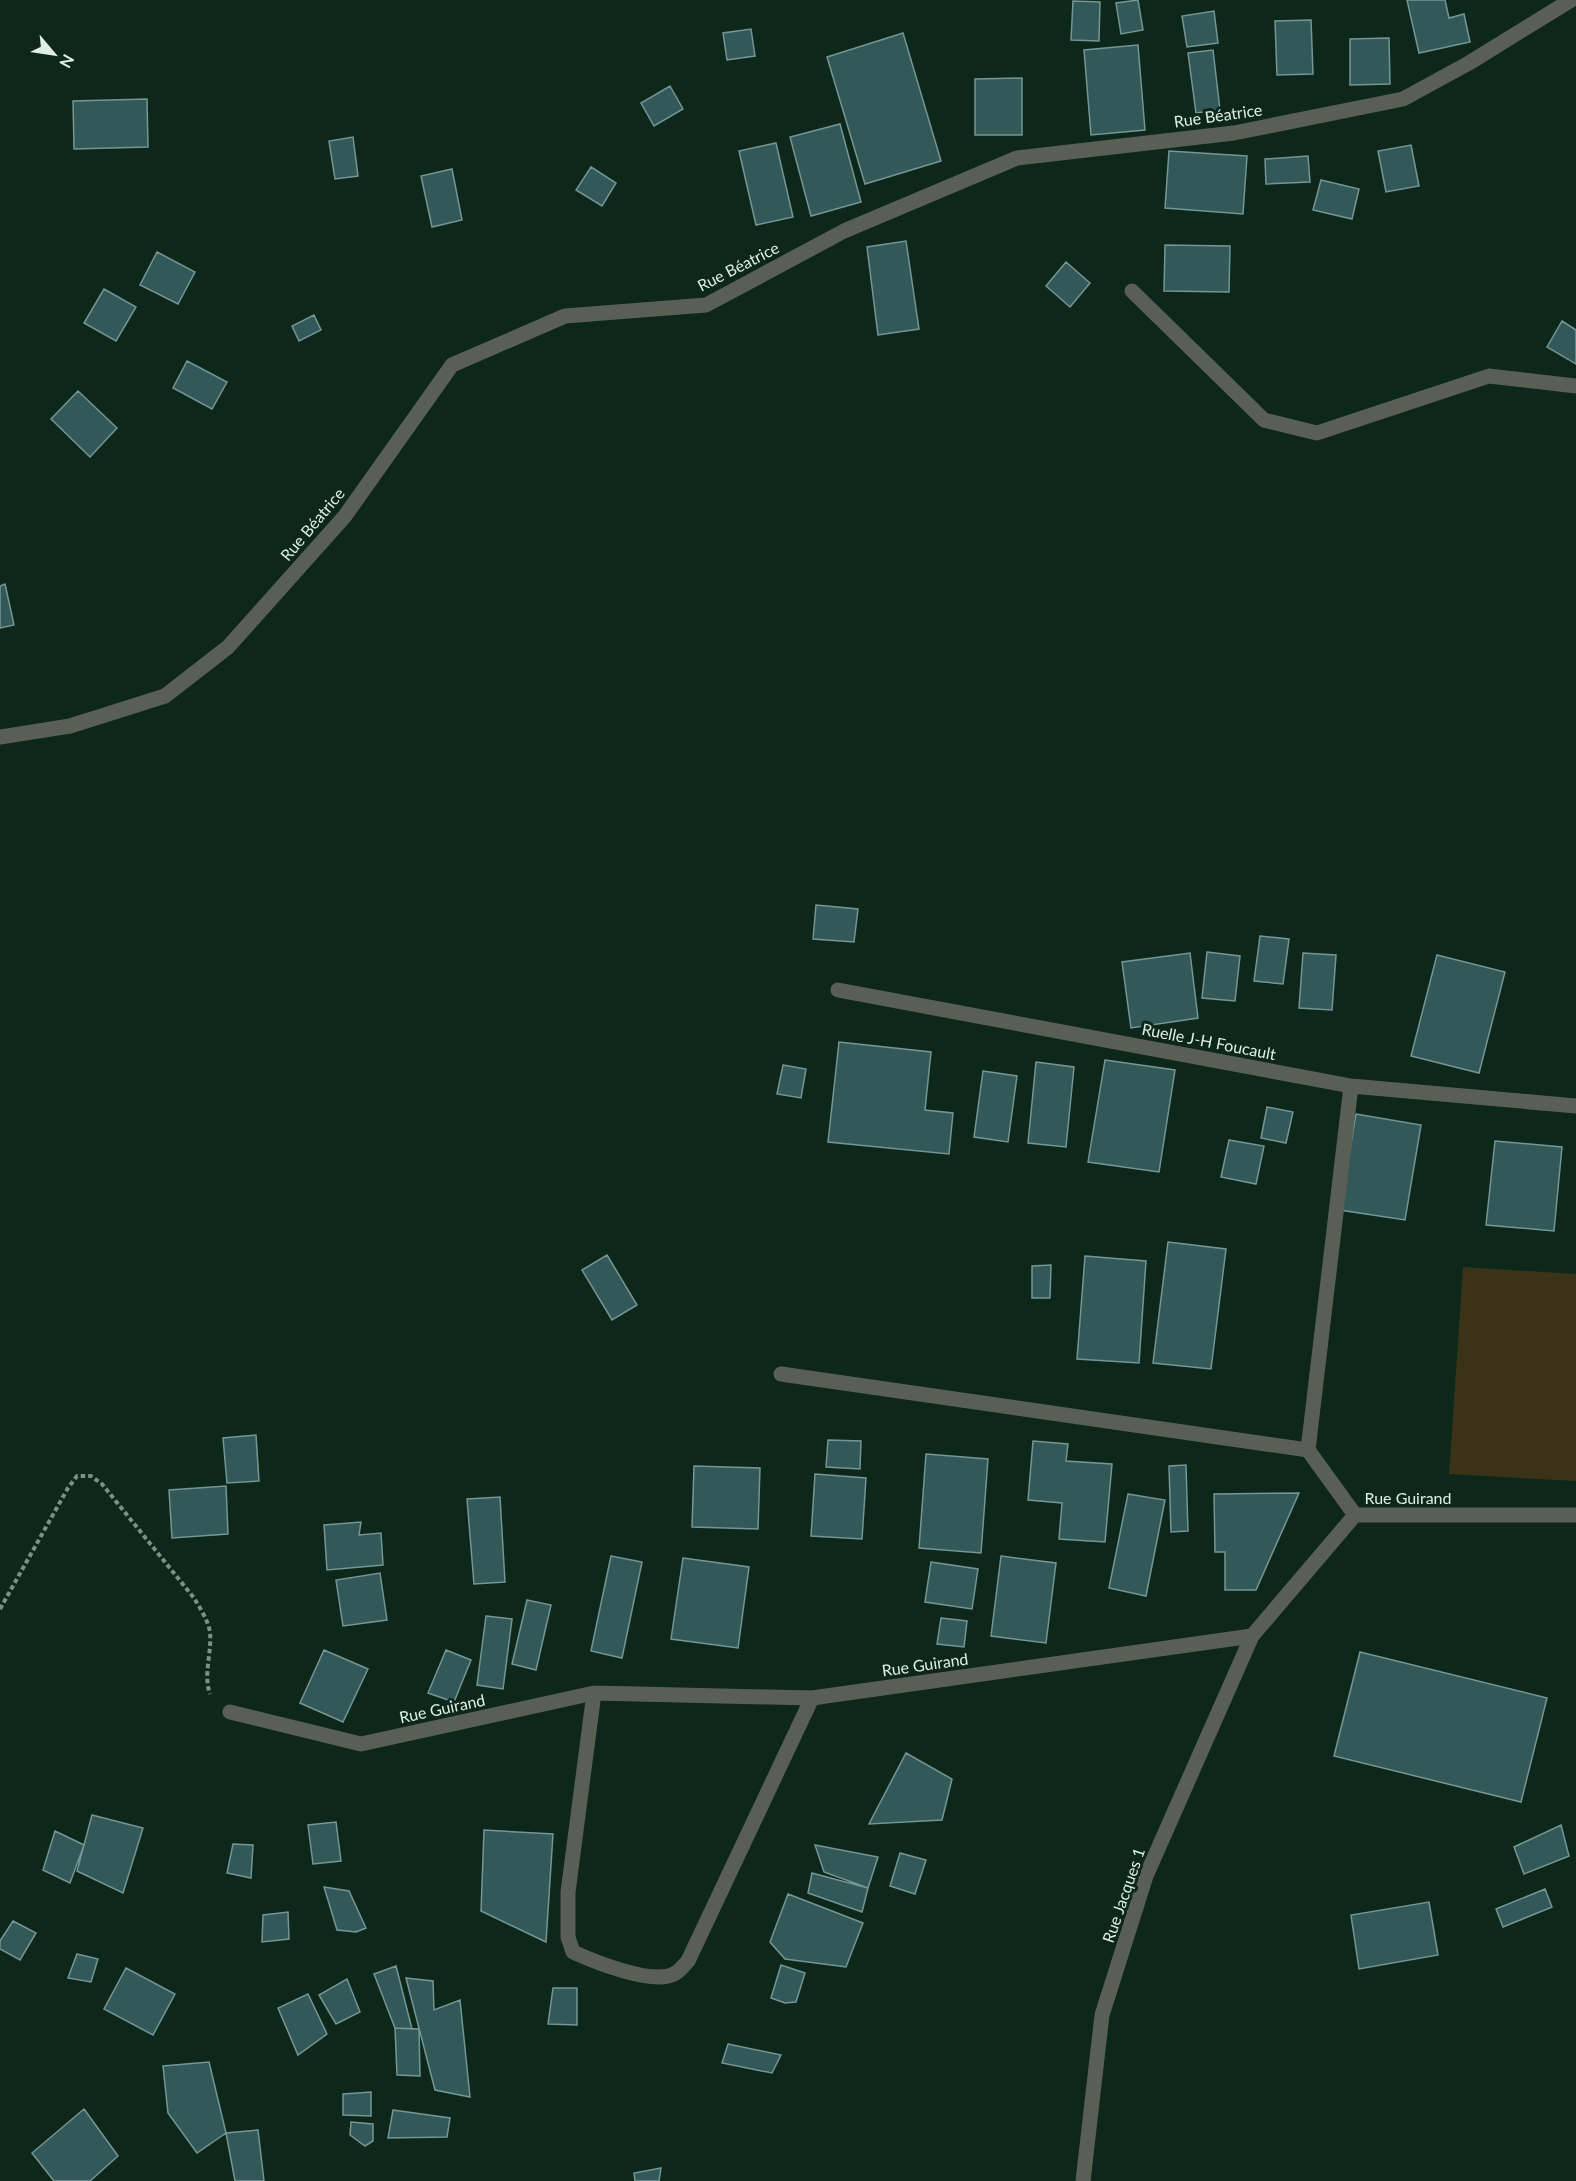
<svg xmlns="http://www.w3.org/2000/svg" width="1576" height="2181" viewBox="0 0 1576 2181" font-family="Lato,sans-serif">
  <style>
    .green { fill: #3a3318 }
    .building { fill: #325958; stroke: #749695; stroke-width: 1.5 }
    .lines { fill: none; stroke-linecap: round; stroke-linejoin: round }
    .path { stroke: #7c9086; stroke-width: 4; stroke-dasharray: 4.5 3; stroke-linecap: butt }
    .minor { stroke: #5a5f55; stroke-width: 15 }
    .labels { text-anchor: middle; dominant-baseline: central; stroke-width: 6; stroke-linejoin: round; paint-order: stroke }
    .street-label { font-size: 16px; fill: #dfeee6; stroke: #0e271b }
  </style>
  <rect width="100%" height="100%" fill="#0e271b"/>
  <path class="green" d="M1463 1267 1576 1274V1481L1449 1474Z"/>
  <path class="building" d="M1138 0 1143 30 1121 34 1116 3Z
    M1407 0H1445L1449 18 1464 14 1470 42 1419 53Z
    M1073 1 1100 2 1099 41 1071 40Z
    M1214 11 1218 43 1187 47 1182 16Z
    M1311 20 1313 74 1277 75 1275 21Z
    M751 29 755 56 727 60 723 33Z
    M903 33 941 161 865 184 827 57Z
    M1389 38 1390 84 1350 85V39Z
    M1138 45 1145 130 1091 135 1084 50Z
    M1213 50 1220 110 1196 113 1188 53Z
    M1022 78V135H975V79Z
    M670 86 683 109 654 126 641 103Z
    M147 99 148 147 74 149 73 101Z
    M840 124 861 202 811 216 790 137Z
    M353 137 358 176 335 179 329 141Z
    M776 143 793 217 756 225 739 151Z
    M1411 145 1419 186 1386 192 1378 151Z
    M1169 151 1247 156 1243 214 1165 208Z
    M1308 156 1310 182 1266 184 1265 159Z
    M591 167 616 183 602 206 576 190Z
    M452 169 462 220 432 227 421 176Z
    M1321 180 1359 189 1352 219 1313 210Z
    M906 241 919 329 878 335 867 247Z
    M1165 245 1230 246 1229 292 1164 291Z
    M157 252 195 272 178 304 140 285Z
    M1066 262 1090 283 1070 307 1046 286Z
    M104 289 136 307 116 341 84 323Z
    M314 315 321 330 299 341 292 326Z
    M1562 321 1576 330V364L1547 347Z
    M187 361 227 382 212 409 173 388Z
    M78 391 117 428 90 457 51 419Z
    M5 584 14 625 0 628V586Z
    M816 905 858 909 854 942 813 939Z
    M1260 936 1289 939 1283 984 1254 981Z
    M1207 952 1240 956 1235 1001 1202 998Z
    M1190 953 1198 1018 1131 1028 1122 962Z
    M1303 953 1336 955 1332 1010 1299 1008Z
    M1437 955 1505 972 1479 1073 1411 1056Z
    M839 1042 931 1052 925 1110 953 1113 949 1154 828 1142Z
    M1105 1060 1175 1070 1159 1172 1088 1162Z
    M1036 1062 1074 1067 1066 1147 1028 1143Z
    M783 1065 806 1069 801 1098 777 1094Z
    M983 1071 1017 1076 1008 1142 974 1137Z
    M1267 1107 1293 1112 1286 1143 1261 1138Z
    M1356 1114 1421 1125 1405 1220 1340 1210Z
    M1229 1140 1264 1146 1256 1184 1221 1177Z
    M1495 1141 1562 1147 1554 1231 1486 1225Z
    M1168 1242 1226 1249 1211 1369 1153 1363Z
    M607 1255 637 1305 612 1320 582 1270Z
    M1085 1256 1146 1261 1139 1363 1077 1359Z
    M1051 1265 1050 1298H1032V1266Z
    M256 1435 259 1481 227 1483 223 1438Z
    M828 1440 861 1441 860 1469 826 1467Z
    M1033 1441 1068 1444 1066 1461 1112 1464 1105 1542 1059 1539 1062 1503 1028 1500Z
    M926 1454 988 1459 981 1553 919 1548Z
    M1186 1465 1188 1531 1171 1532 1169 1466Z
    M694 1466 760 1468 758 1529 692 1527Z
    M815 1474 866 1478 862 1539 811 1536Z
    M226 1486 228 1534 172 1538 169 1490Z
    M1299 1493 1256 1590H1225V1552H1215L1214 1494Z
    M1128 1494 1165 1500 1146 1596 1109 1588Z
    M500 1497 505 1582 474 1584 467 1499Z
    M361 1522 359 1535 381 1533 383 1565 327 1570 324 1525Z
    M611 1556 642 1562 622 1658 591 1651Z
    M1001 1556 1056 1563 1046 1643 991 1636Z
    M683 1558 749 1567 738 1648 671 1639Z
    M931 1562 978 1569 972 1609 925 1602Z
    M380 1573 387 1620 343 1626 336 1580Z
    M527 1600 551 1605 536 1670 512 1664Z
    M486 1616 512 1619 503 1689 477 1685Z
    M941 1618 967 1621 964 1647 937 1644Z
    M324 1650 368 1669 343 1722 300 1703Z
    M446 1650 471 1660 454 1702 428 1693Z
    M1360 1652 1547 1698 1521 1802 1334 1756Z
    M906 1753 952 1779 942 1820 869 1824Z
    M92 1815 143 1828 123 1893 77 1871Z
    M336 1822 341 1861 313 1864 308 1825Z
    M1561 1825 1569 1856 1524 1874 1514 1847Z
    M484 1830 553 1834 546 1942 481 1911Z
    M55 1831 84 1845 70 1883 43 1870Z
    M233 1844 253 1845 251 1878 227 1873Z
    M815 1845 878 1857 868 1888 824 1872Z
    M900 1853 926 1860 915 1894 890 1886Z
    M812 1873 868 1888 862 1912 808 1893Z
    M324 1887 349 1891 366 1928 356 1932 337 1930Z
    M1545 1889 1552 1907 1503 1927 1496 1909Z
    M788 1894 863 1923 846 1967 785 1959 770 1942Z
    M1429 1902 1438 1955 1359 1969 1351 1915Z
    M288 1912 289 1939 262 1942 263 1915Z
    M13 1921 36 1933 20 1960 0 1949V1941Z
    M77 1954 98 1959 91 1982 68 1978Z
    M781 1965 805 1973 796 2002 785 2003 771 1998Z
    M396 1966 412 2029 395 2028 374 1974Z
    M126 1968 175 1994 153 2035 104 2009Z
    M406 1978 433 1981 434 2010 460 2000 470 2097 435 2090Z
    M347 1979 360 2012 336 2024 319 1995Z
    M553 1988H577V2025L548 2024Z
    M308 1994 327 2034 298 2055 278 2008Z
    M395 2028 419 2029 420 2076 397 2075Z
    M728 2044 781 2055 772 2073 722 2063Z
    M209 2062 226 2133 197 2153 168 2113 163 2066Z
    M371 2092V2116L343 2115V2094Z
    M84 2109 118 2156 90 2181H54L32 2153Z
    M393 2110 450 2118 447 2137 388 2138Z
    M351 2122 373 2124V2141L365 2146 350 2135Z
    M258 2130 264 2181H235L226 2133Z
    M661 2168 659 2181H635L634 2173Z"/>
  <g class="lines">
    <path class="path" d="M0 1609 68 1488 77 1476H91L102 1484 194 1598C200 1608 208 1620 210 1632 212 1653 203 1674 210 1694"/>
    <path class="minor" d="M1132 291 1264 420 1317 433 1489 376 1576 386
      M0 737 70 726 165 696 228 647 345 516 452 365 565 316 706 305 844 231 1017 158 1234 133 1403 99 1469 63 1571 0
      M838 990 1351 1086 1576 1106
      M1351 1086 1308 1450 1355 1515
      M781 1374 1308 1450
      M594 1693 568 1892V1937L573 1952C595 1962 652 1985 674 1974 679 1972 684 1965 688 1961L812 1698
      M230 1712 361 1744 594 1693 812 1698 1252 1636 1355 1515H1576
      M1083 2181 1102 2015 1146 1876 1252 1636"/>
  </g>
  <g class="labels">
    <g class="street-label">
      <text transform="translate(1218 115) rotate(-8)">Rue Béatrice</text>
      <text transform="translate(738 266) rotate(-27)">Rue Béatrice</text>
      <text transform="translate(312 524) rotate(-50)">Rue Béatrice</text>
      <text transform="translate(1209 1041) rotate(11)">Ruelle J-H Foucault</text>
      <text x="1408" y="1497">Rue Guirand</text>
      <text transform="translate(925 1664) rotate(-8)">Rue Guirand</text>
      <text transform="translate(442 1708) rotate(-12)">Rue Guirand</text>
      <text transform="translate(1123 1895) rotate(-71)">Rue Jacques 1</text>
    </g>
  </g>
  <g transform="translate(54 54) rotate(119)" stroke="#0e271b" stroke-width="4.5" paint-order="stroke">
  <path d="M0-4.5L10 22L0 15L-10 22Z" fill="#dfeee6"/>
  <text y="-9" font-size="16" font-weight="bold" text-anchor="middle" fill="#dfeee6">N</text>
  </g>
</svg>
